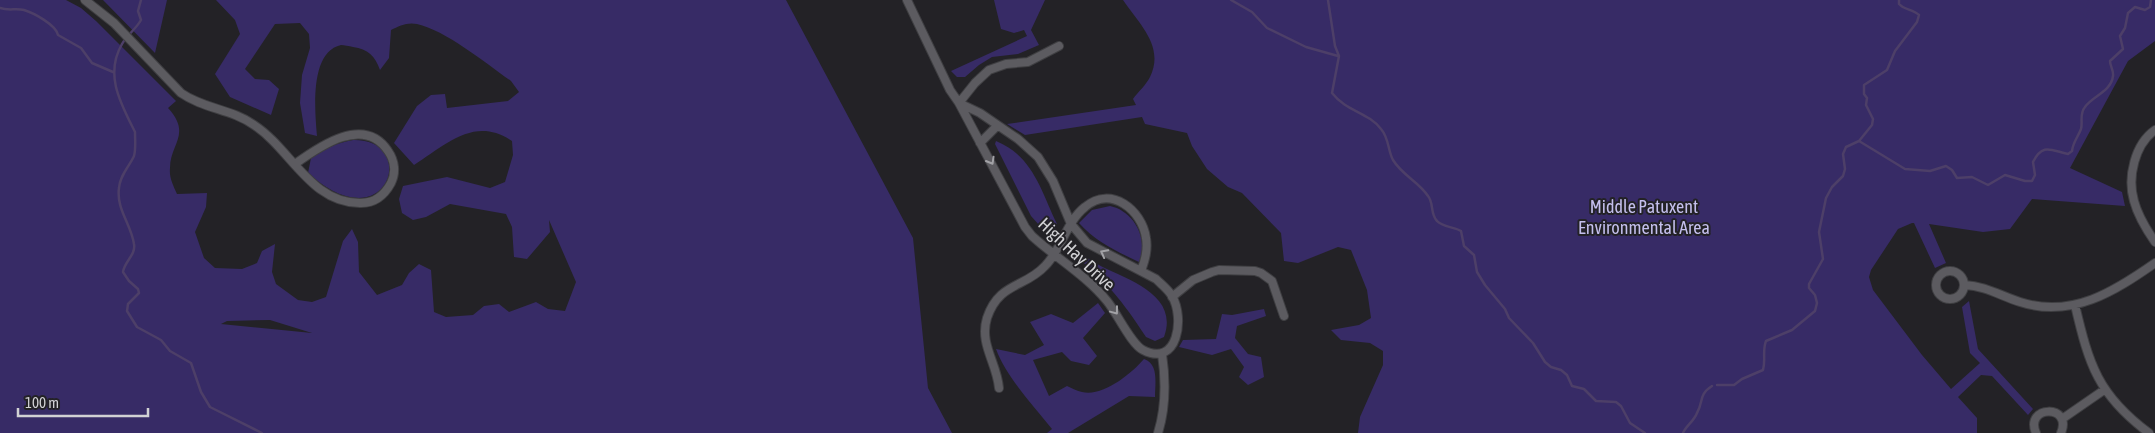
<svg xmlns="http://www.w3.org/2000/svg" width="2155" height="433" viewBox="0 0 2155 433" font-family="'Asap Condensed',sans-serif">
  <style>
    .green { fill: #372b66; fill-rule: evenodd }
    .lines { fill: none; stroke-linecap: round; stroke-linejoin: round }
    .stream { stroke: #4d3f68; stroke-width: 2.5 }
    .street-casing { stroke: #3f3f42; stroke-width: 10 }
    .street { stroke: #5c5b60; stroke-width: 8 }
    .oneway { stroke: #a2a2a6 }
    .labels { text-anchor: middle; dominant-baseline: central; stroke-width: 4; stroke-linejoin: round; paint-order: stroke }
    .park-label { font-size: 18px; fill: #c4bfed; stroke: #232226 }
    .street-label { font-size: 18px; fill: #d1d1d4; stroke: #232226 }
  </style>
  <rect width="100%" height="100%" fill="#232226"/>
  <path class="green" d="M0 0H66L81 8 96 21 176 101 168 108C192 134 170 144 170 168 169 178 173 185 177 194L207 193 206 207 195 232 204 258 215 268 242 269 257 263 262 251 275 244 272 272 276 284 298 300 312 302 326 297 343 241 352 229 358 242 359 272 377 295 402 285 409 273 419 264 431 270 434 312 446 317 473 315 484 306 499 304 509 312 536 302 548 309 565 311 576 282 549 220 550 232 527 259 514 257 512 227 506 214 450 204 426 217 413 220 402 213 399 199 403 186 447 177 490 188 505 182 513 155 512 141C475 115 445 145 414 165L394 143 417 106 431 95 445 94 447 108 508 101 519 92 511 81C487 64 445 30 417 24 407 22 399 26 391 30L389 58 380 70C375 56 368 49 353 47 349 46 344 45 341 45 309 52 315 112 317 136L305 133 300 103 302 75 310 48 309 34 300 23 275 24 245 69 255 79 269 80 279 89 271 115 230 97 215 74 240 34 235 20 216 0H786L913 238 928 388 952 433H0ZM270 320 312 333 221 324 227 321Z
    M103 0H167L155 53Z
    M994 0H1045L1031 30 1039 45 1018 54 992 57 979 65 965 77H957L951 71 1027 36 1024 30 1014 33 1001 29Z
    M1123 0H2155V41L2128 61 2070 168 2122 192 2125 206 2032 199 2010 229 1983 232 1929 224 1946 263 1935 268 1914 223H1912L1898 229 1871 270 1869 277 1873 290 1922 355 1951 389 1980 363 1970 353 1962 307 1969 301 1978 349 2033 409 2028 415 1992 376 1981 375 1958 397 1977 418V433H1358L1360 417 1383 365V351L1370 343 1341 340 1331 330 1359 325 1371 318 1367 290 1351 250 1338 247 1298 263 1284 261 1281 233 1242 193 1228 187 1207 169 1192 146 1187 133 1145 124 1142 117 1025 135 1007 124 1136 105 1133 99C1138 92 1146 85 1150 77 1165 46 1139 24 1123 0Z
    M353 140C420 138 388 245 308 173L311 158C324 148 337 143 353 140Z
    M996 141C1033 156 1041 191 1057 224L1054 234 1048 235 1031 216 995 144Z
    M1110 206C1134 211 1149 239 1139 262 1116 251 1096 242 1079 223L1092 210Z
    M1070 246H1072C1080 253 1088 259 1097 264 1124 279 1180 293 1164 337L1155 341 1146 337C1122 300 1104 278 1069 251Z
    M1098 303 1105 313 1083 338 1097 356 1089 365 1071 361 1062 352 1033 360 1049 396 1067 386C1072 388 1077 391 1082 392 1103 397 1131 374 1144 359 1159 364 1155 383 1155 397L1129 396 1068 433H1047L1052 429C1034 406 1006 377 996 349L1025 355 1044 345 1030 322 1051 314 1073 323Z
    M1264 309 1266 316 1237 326 1235 338 1248 354 1261 357 1264 377 1248 385 1239 377 1244 367 1231 349 1212 355 1179 347 1183 340 1216 339 1222 314 1232 315Z"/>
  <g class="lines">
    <path class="stream" d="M141 0 138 11 141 20C136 29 127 35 122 44 104 75 121 104 135 132 135 140 136 149 134 156 129 167 120 175 119 188 116 209 131 224 134 244 136 255 124 262 123 272L129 281 138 289 139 293 128 304 127 311 137 327 161 340 170 351 191 363 201 392 210 407 262 433
      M1231 0 1252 12 1267 28 1306 47 1338 56
      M1328 0 1335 46 1339 56 1332 93C1347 112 1368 112 1381 129 1389 138 1388 151 1393 160 1402 175 1419 182 1428 196 1434 203 1430 214 1437 221 1442 227 1455 227 1461 231L1464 246 1474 255 1477 272 1485 285 1505 309 1509 318 1533 343 1545 362 1551 367 1561 370 1567 375 1572 386 1584 389 1596 401 1616 402 1621 406 1630 423 1645 433
      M0 8C8 11 16 8 24 10 34 13 56 25 58 35L81 48 92 63 113 72
      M1859 141 1905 169 1930 171 1946 166 1952 170 1957 178 1972 177 1988 185 2005 175 2025 181H2032L2035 175 2033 162C2043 142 2052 151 2068 154L2072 151C2073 142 2078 137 2081 129 2083 122 2079 114 2085 107 2092 96 2111 92 2113 76 2114 71 2110 66 2110 61L2123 49 2120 36 2125 28 2128 13 2135 7 2145 10 2150 7 2151 0
      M1717 385H1734L1742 379 1763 370C1766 360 1762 351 1766 341L1792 330 1815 311 1817 303 1815 295 1809 288V284L1823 259 1819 232 1826 198 1832 187 1843 176 1845 169 1843 154 1846 147 1859 141 1872 125 1873 119 1866 105 1867 98 1864 94V85L1887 70 1895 51 1917 22 1919 15C1913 9 1904 10 1899 4V0
      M1683 433C1686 426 1694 421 1697 413 1704 401 1698 395 1712 386"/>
    <defs>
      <path id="street" d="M85 0 114 23 181 93C204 109 232 109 254 125 291 149 311 204 361 203 375 203 384 196 391 183 396 173 395 161 388 151 364 115 320 146 295 164
        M907 0 950 90 959 103 1025 227 1032 236C1056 258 1086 275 1107 301 1117 313 1131 344 1143 350 1178 368 1185 318 1172 296 1168 289 1161 284 1156 279L1087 243 1071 224 1053 181 1038 157 1018 139 980 113 959 103
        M959 103 975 83 989 70 1006 64 1028 62 1059 46
        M2155 130C2135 144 2127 177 2134 201 2138 216 2146 229 2155 242
        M980 143 997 126
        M1936 285a14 14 0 1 1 28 0a14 14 0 1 1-28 0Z
        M1965 285C1985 286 2001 296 2020 302 2072 319 2115 291 2155 263
        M1172 297 1193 280 1212 272 1219 270 1255 271 1261 273 1272 281 1284 316
        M2075 305C2089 365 2098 395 2149 433
        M999 388C997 363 979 344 987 318 999 282 1025 288 1045 266 1062 249 1066 222 1085 207 1111 185 1142 210 1146 238 1148 250 1145 260 1141 271
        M2062 419 2104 390
        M1158 433C1166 407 1166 381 1162 354
        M2036 433C2024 405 2073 404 2061 433"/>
    </defs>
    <use href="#street" class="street-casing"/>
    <use href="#street" class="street"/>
  </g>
  <defs><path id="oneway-chevron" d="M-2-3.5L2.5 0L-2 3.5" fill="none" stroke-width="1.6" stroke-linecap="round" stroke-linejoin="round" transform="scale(1.25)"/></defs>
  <g class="oneway">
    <use href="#oneway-chevron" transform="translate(991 161) rotate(60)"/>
    <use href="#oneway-chevron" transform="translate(1104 253) rotate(-152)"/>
    <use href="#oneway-chevron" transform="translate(1115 311) rotate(53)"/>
  </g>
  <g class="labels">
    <g class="park-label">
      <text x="1644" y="206">Middle Patuxent<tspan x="1644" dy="21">Environmental Area</tspan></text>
    </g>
    <g class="street-label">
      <text transform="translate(1077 254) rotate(43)">High Hay Drive</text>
    </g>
  </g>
  <path d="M18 408v8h130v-8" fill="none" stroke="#d1d1d4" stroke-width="2.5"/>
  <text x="25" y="408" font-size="15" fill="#d1d1d4" stroke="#232226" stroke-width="4" paint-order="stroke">100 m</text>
</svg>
